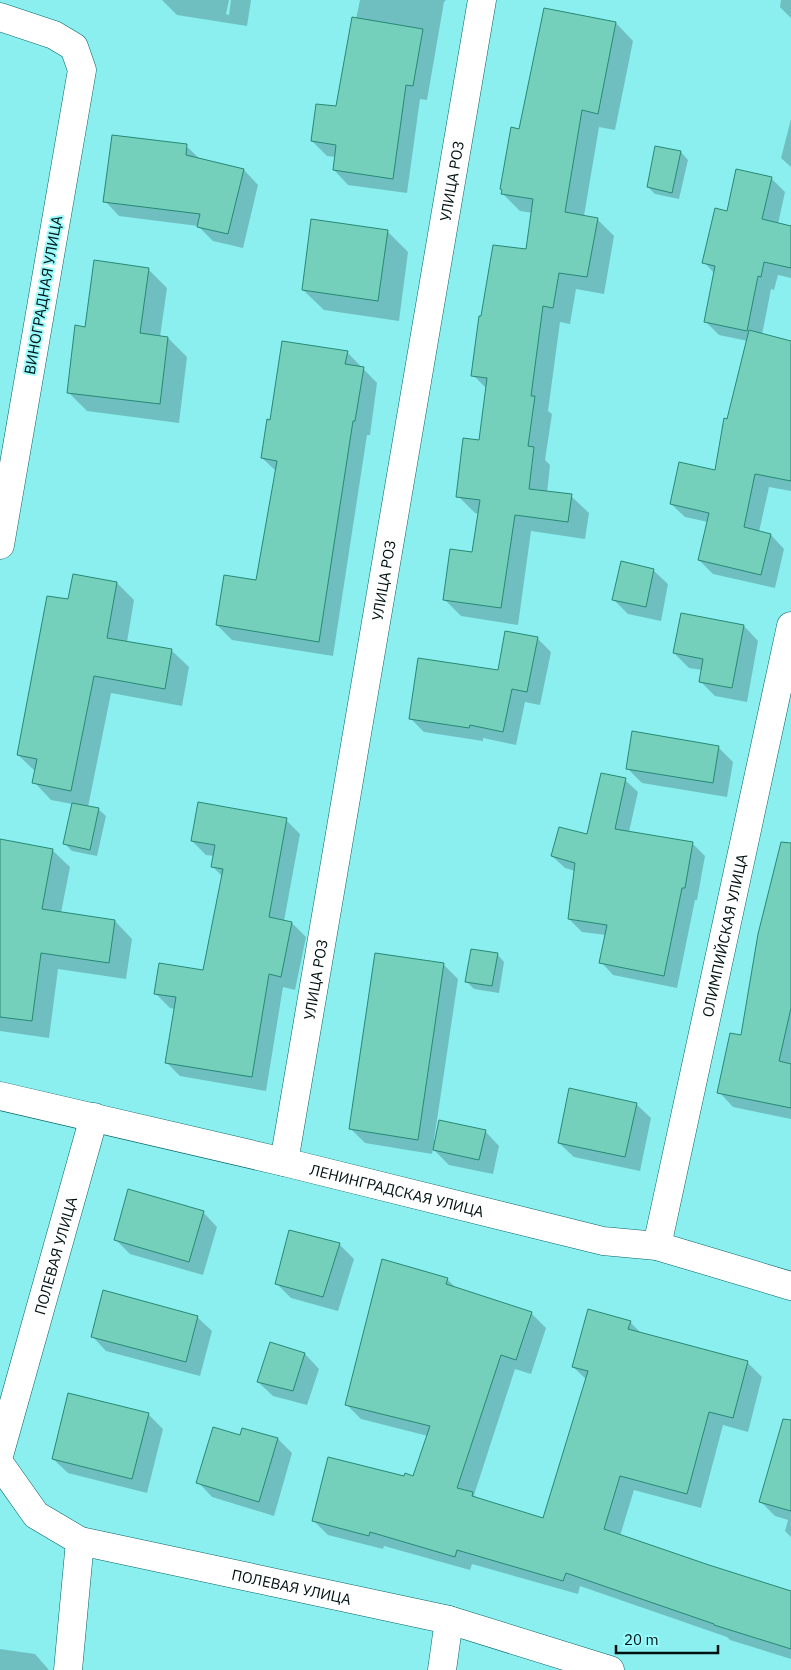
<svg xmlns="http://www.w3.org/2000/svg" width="791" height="1670" viewBox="0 0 791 1670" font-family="'IBM Plex Sans',sans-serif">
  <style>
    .shadow { fill: #0003 }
    .building { fill: #74d0ba; stroke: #268975 }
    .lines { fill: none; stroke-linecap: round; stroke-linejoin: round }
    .street-casing { stroke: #066364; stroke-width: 29 }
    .street { stroke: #fff; stroke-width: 28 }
    .labels { text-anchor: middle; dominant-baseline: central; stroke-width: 4; stroke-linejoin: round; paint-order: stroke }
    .street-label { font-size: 15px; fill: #011; stroke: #98fcfd }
  </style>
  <rect width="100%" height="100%" fill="#8beff0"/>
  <path class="shadow" d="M162 0H229L226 14 229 15 231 0H251L247 26 177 15Z
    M360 0H446L444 2 427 100 420 99 407 193 348 185 334 170 336 157 327 156 312 141 337 108Z
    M781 0H791V18L780 7Z
    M616 23 633 41 615 130 599 127 584 216 597 219 614 236 604 294 576 289 570 324 560 322 548 411 552 414 545 460 550 465 547 493 571 496 589 513 585 539 531 531 518 625 461 616 444 599 473 553 479 514 475 513 458 496 480 442 487 389 473 375 527 251 533 213 520 211 503 194 520 130Z
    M791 119V167L781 158Z
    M186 146 201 160 244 170 258 185 243 248 213 241 198 226 119 216 105 201Z
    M681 152 688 160 679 199 655 194 648 187Z
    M771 178 785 192 778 224 791 227V278L778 275 774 290 771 289 762 335 791 342V491L769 487 759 532 771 535 784 549 775 588 713 574 699 560 708 522 685 517 671 504 716 471 748 341 719 335 705 321 715 274 704 262 728 212Z
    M387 231 408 252 399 321 324 310 303 290Z
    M148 269 167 288 160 337 168 338 187 357 179 423 87 411 68 392 86 328Z
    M347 352 377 383 370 435H367L333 656 232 640 217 625 257 581 277 472 262 458 271 421Z
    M653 570 668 584 661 621 628 614 614 600Z
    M117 583 134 600 127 642 171 650 189 667 182 706 111 693 88 807 98 809 106 816 97 856 72 851 65 844 72 804 51 800 34 782 36 772 18 755 69 601Z
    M682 615 744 626 758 641 747 702 715 696 700 681 702 670 689 668 674 653Z
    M537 638 551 652 540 705 525 702 516 745 483 738V741L424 732 410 718 499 671Z
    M718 747 733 762 727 797 642 783 627 768Z
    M625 780 638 792 629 832 692 843 705 856 697 900H695L677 988 613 975 601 962 606 935 582 932 569 919 575 871 565 868 552 856 588 836Z
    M286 820 300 834 284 921 292 923 306 937 295 990 283 987 266 1091 180 1076 166 1062 175 1009 170 1008 156 994 204 971 223 877 212 866 214 856 206 855 192 841Z
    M0 840 52 850 70 867 61 913 115 921 132 939 126 979 58 969 49 1038 0 1031Z
    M791 853V1119L733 1107 719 1092 742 1037Z
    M497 954 504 962 499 993 474 989 467 982Z
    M443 964 458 979 434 1140 485 1131 499 1146 493 1174 449 1165 433 1149 432 1154 365 1143 350 1128Z
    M636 1104 651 1118 640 1171 574 1157 559 1143Z
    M203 1212 217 1227 203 1275 130 1254 115 1239Z
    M290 1232 340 1245 354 1259 338 1311 291 1298 277 1284Z
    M447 1279 456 1288 532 1314 546 1328 531 1374 515 1369 474 1495 479 1500 544 1519 587 1380 573 1367 630 1322 642 1334 747 1362 762 1377 748 1432 723 1425 701 1508 634 1490 620 1536 709 1566 791 1592V1659L730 1640 727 1637 580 1586 578 1594 472 1564 470 1570 384 1546 383 1549 328 1535 314 1521 405 1478 414 1477 428 1436 361 1419 346 1404Z
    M197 1317 212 1331 200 1376 106 1351 92 1336Z
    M305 1354 319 1369 307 1405 273 1396 258 1382Z
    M148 1414 163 1429 147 1493 68 1473 53 1459Z
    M243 1429 278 1439 292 1453 274 1516 212 1497 198 1482 241 1436Z
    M791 1471V1537L785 1531 788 1520 775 1516 761 1502Z
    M0 1649 35 1654 49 1670H0Z"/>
  <path class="building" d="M544 8 616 22 598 114 582 110 565 212 598 218 587 277 559 273 553 308 543 306 531 396H535L528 446 534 447 529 489 572 494 568 522 515 515 501 608 443 600 450 549 472 552 480 500 456 497 463 438 479 440 487 378 471 376 479 316H481L493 245 526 249 533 199 501 194 502 190 500 189 511 127 519 129Z
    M352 17 423 29 413 86 406 85 393 179 333 170 336 145 311 141 316 104 336 106Z
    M112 135 187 144 186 155 244 169 228 234 197 227 200 214 103 202Z
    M655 146 681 151 672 193 647 187Z
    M736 169 772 177 762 219 791 226V268L764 262 761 277 758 276 747 331 704 322 715 266 702 263 715 208 727 211Z
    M311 219 388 230 378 301 302 290Z
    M94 260 149 268 140 333 168 337 160 404 67 393 75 325 85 327Z
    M749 330 791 341V481L755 474 744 527 771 534 761 575 698 560 709 513 670 504 679 462 715 470 724 418 727 419Z
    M282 341 348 351 345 364 364 367 355 421H353L319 642 216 625 224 575 256 580 277 461 261 458 267 419 270 420Z
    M621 561 654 569 646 607 612 600Z
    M73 574 117 582 107 638 172 649 165 689 94 676 71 791 32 783 37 759 17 755 47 596 68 599Z
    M681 613 744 625 732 688 699 682 703 659 673 653Z
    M505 631 538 637 527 692 512 689 503 732 470 725 469 728 409 719 418 658 498 670Z
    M632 731 719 746 713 783 626 769Z
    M601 773 626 778 615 829 693 842 685 888H682L664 976 599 963 607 925 568 919 575 863 551 856 559 827 587 834Z
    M198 802 287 818 269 917 292 922 281 977 269 974 252 1077 165 1063 176 997 154 994 159 963 203 970 223 869 211 867 215 845 191 841Z
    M72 803 99 808 90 850 63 844Z
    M0 839 53 849 42 909 115 920 109 963 41 953 32 1021 0 1017Z
    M781 842 791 843V1008L779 1061 791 1064V1108L717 1093 730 1033 741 1035 758 934Z
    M471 949 498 953 492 986 465 982Z
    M375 953 444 963 418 1140 349 1129Z
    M569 1088 637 1103 625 1157 558 1143Z
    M439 1120 486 1130 479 1160 433 1150Z
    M128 1189 204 1211 189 1262 114 1240Z
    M289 1230 340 1243 323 1297 275 1284Z
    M382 1259 448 1278 446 1284 532 1312 516 1360 501 1355 457 1488 473 1492 472 1496 543 1518 588 1371 572 1367 588 1309 631 1321 628 1329 748 1361 733 1418 709 1412 687 1494 620 1476 604 1529 709 1565 791 1591V1649L714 1625V1624L566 1573 563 1581 457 1550 455 1557 370 1532 369 1536 312 1521 328 1457 404 1476 405 1473 413 1476 430 1426 345 1405Z
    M103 1290 198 1316 186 1362 91 1337Z
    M270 1342 305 1353 293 1391 257 1382Z
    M68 1393 149 1413 132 1479 52 1459Z
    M783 1419 791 1420V1511L759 1502Z
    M213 1427 240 1435 242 1428 278 1438 259 1502 196 1483Z"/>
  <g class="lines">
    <defs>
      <g id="street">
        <path d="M0 17 54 35 74 47 82 70 0 545"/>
        <path id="s1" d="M0 1096 284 1162 603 1241 657 1246 791 1286"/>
        <path id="s2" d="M284 1162 482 0"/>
        <path id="s3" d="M657 1246 791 626"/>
        <path id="s4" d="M0 1452 94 1117"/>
        <path id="s5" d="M0 1464 36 1515 80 1541 449 1620 610 1670"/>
        <path d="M68 1670 80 1541"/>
        <path d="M442 1670 449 1620"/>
      </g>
    </defs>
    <use href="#street" class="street-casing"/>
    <use href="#street" class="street"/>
  </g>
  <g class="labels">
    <g class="street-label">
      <text stroke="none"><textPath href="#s2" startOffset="995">УЛИЦА РОЗ</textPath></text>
      <text transform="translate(43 295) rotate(-80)">ВИНОГРАДНАЯ УЛИЦА</text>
      <text stroke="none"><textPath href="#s2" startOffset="590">УЛИЦА РОЗ</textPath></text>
      <text stroke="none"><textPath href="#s3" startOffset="318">ОЛИМПИЙСКАЯ УЛИЦА</textPath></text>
      <text stroke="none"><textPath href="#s2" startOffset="185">УЛИЦА РОЗ</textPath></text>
      <text stroke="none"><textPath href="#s1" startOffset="408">ЛЕНИНГРАДСКАЯ УЛИЦА</textPath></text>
      <text stroke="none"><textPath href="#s4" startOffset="204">ПОЛЕВАЯ УЛИЦА</textPath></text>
      <text stroke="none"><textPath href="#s5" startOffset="330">ПОЛЕВАЯ УЛИЦА</textPath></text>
    </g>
  </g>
  <path d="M616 1645v8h102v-8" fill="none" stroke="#001111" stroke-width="2.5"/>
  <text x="624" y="1645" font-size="15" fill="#001111" stroke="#98fcfd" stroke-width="4" paint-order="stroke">20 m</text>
</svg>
